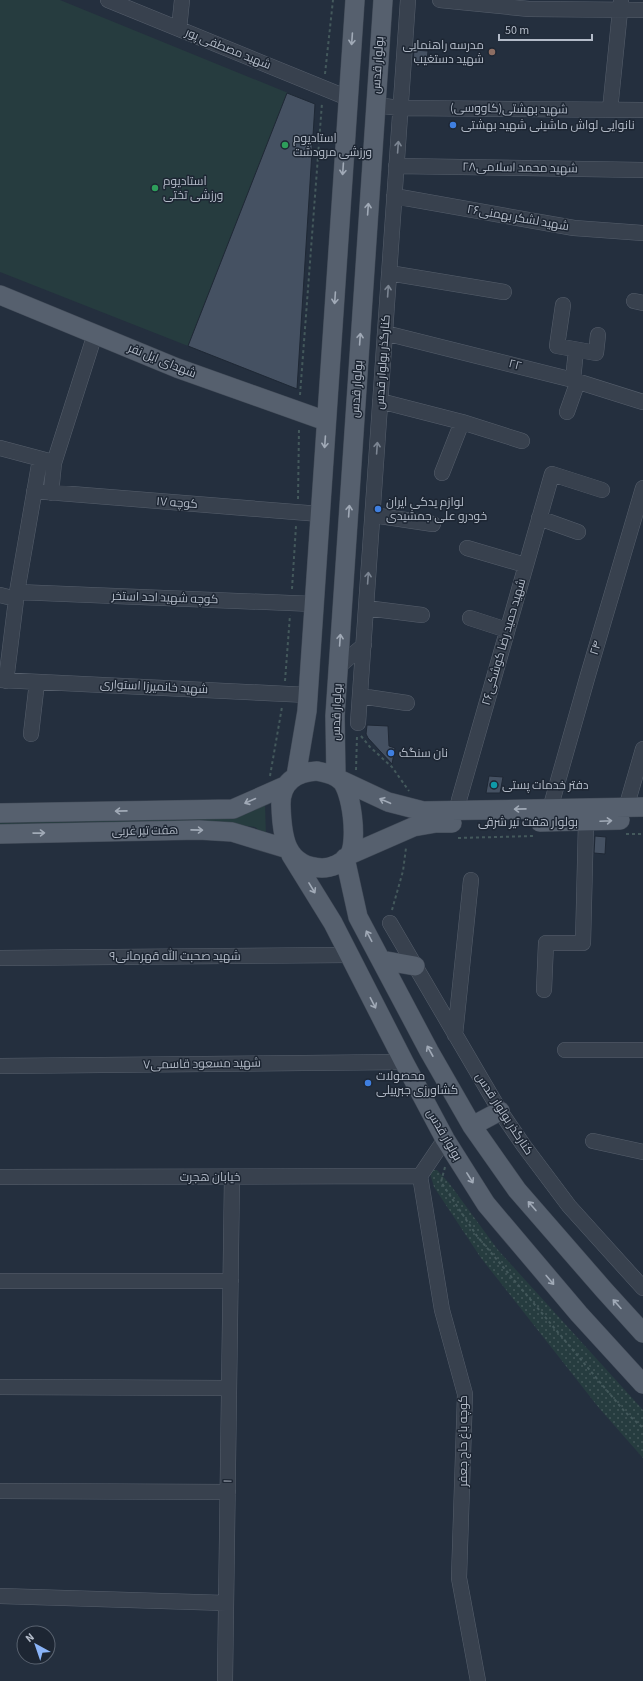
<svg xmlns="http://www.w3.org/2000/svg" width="643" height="1681" viewBox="0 0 643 1681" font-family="'Source Sans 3',Cairo,sans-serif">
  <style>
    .green { fill: #263c3f }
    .park { fill: url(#park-dots) }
    .building { fill: #455162; stroke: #1f2835 }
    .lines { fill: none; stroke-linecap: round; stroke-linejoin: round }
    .minor-casing { stroke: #565f6c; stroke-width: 16 }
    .major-casing { stroke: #414a57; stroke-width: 20 }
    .path { stroke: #44595c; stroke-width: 2; stroke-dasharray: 3 3; stroke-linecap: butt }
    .minor { stroke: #38414e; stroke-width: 15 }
    .major { stroke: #56606e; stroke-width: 19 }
    .oneway { stroke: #a1aab7 }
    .oneway2 { stroke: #7c8592 }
    .education-dot { fill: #8d6e63; stroke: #1d2633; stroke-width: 1.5 }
    .shop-dot { fill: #3f7fe0; stroke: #1d2633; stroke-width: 1.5 }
    .leisure-dot { fill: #2e9e5b; stroke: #1d2633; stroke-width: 1.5 }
    .culture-dot { fill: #0f9aa8; stroke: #1d2633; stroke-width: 1.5 }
    .labels { text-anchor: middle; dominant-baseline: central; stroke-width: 3; stroke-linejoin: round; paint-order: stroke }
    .poi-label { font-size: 12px; fill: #b4bcc9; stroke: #1d2633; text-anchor: start }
    .street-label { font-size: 12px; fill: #b4bcc9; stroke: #1d2633 }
  </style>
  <defs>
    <pattern id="park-dots" width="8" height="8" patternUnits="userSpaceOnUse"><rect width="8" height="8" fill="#263c3f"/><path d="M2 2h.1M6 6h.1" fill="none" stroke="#435659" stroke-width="1.8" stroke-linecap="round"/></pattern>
  </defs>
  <rect width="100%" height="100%" fill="#242f3e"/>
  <path class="green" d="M0 0H60L315 104 297 389 0 272Z
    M265 803 266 836 255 827 223 823 0 828V821Z"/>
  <path class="park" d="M429 1170H437L449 1183 498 1250 643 1410V1458L599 1408 481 1258 434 1187Z"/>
  <path class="building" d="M414 50 428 51 427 64 413 63Z
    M287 93 315 104 297 389 188 346Z
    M367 725 388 726 389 746 395 748 392 764 368 738 366 734Z
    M489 776 503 777 500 793H486Z
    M595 836 606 837 605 854 594 853Z"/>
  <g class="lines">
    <defs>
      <path id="minor" d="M108 0 348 98
        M440 0 529 9 643 10
        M179 29 182 0
        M375 105 400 108 643 110
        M610 110 621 1
        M396 166 643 170
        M394 196 574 228 643 233
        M389 273 504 292
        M634 301 643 303
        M563 305 557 346 596 353 598 335
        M385 333 573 380 643 402
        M573 380 576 350
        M380 401 462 422 522 441
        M567 412 578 381
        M0 448 49 461
        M442 473 462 422
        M34 491 320 514
        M51 493 54 463 95 334
        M373 515 433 524
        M539 518 578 532
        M467 548 525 565
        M17 592 314 604
        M0 595 16 599
        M366 608 422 615
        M470 618 507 630
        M338 667 364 645
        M0 680 308 695
        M6 681 17 592 40 459
        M360 696 407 703
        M358 723 408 0
        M31 734 37 682
        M626 808 643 749
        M550 809 588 675 643 488
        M457 810 459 800 552 474 602 490
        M390 923 500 1111 524 1146 569 1206 643 1288
        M0 958 349 955
        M544 990 546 943H583L586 822
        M455 1035 471 880
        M565 1050H643
        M0 1066 404 1062
        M445 1139 420 1176 442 1310 465 1394 459 1578 478 1681
        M593 1141 643 1152
        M0 1177 420 1176
        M0 1281H231
        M0 1387 229 1388
        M0 1491 228 1492
        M0 1596 226 1603
        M225 1681 232 1177"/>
      <path id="major" d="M0 295 177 368 326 421
        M317 771C325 773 334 774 340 780 352 789 358 843 349 855 343 863 331 868 322 868 285 867 282 836 281 806 280 783 296 772 317 771Z
        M296 776 307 711 355 0
        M336 777 335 716 383 0
        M341 780 388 802 423 811 643 807
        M0 813 233 809 285 786
        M540 822 620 820
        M0 834 199 830 232 832 288 849
        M291 855 333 923 404 1062 445 1139 486 1204 579 1314 643 1384
        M349 855 413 827 436 823H452
        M345 858 358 917 429 1051 472 1126 517 1190 604 1290 643 1333
        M381 960 415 966
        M472 1126 500 1111"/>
    </defs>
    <use href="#minor" class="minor-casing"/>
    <use href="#major" class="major-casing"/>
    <path class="path" d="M325 74 333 0
      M300 395 322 103
      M298 499 299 428
      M292 589 296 526
      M285 681 290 615
      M361 736 370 747 392 767 409 791
      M356 770 357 736
      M270 776 282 707
      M626 834H643
      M458 838 534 836
      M392 910 403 871 406 848
      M445 1167 441 1182 477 1236 625 1412 643 1428"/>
    <use href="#minor" class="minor"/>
    <use href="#major" class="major"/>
  </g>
  <defs><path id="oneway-shaft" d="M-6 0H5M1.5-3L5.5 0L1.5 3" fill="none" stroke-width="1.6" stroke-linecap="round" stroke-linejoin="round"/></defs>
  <g class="oneway">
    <use href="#oneway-shaft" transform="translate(352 39) rotate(94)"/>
    <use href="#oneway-shaft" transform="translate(343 169) rotate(94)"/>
    <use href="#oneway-shaft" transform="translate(368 209) rotate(-86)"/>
    <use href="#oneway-shaft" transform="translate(335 298) rotate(94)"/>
    <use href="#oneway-shaft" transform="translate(360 339) rotate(-86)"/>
    <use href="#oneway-shaft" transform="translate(325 442) rotate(94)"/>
    <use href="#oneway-shaft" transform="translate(349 511) rotate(-86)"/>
    <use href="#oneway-shaft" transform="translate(340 640) rotate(-86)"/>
    <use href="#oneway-shaft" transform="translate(250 801) rotate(156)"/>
    <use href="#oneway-shaft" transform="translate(385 801) rotate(-157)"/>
    <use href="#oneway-shaft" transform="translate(520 809) rotate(179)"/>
    <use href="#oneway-shaft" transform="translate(121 811) rotate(179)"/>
    <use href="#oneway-shaft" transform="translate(606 821) rotate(-3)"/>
    <use href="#oneway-shaft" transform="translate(197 830) rotate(1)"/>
    <use href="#oneway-shaft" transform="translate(39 833) rotate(-1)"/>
    <use href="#oneway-shaft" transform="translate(312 888) rotate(59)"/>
    <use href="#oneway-shaft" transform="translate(369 936) rotate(-118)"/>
    <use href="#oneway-shaft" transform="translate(373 1003) rotate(63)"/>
    <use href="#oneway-shaft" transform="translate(430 1051) rotate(-119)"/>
    <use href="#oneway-shaft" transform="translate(470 1178) rotate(58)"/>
    <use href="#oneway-shaft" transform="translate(532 1206) rotate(-131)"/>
    <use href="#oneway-shaft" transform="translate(550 1280) rotate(50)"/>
    <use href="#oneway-shaft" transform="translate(617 1304) rotate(-132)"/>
  </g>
  <g class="oneway2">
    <use href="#oneway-shaft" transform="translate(398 147) rotate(-86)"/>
    <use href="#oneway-shaft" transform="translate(388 291) rotate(-86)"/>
    <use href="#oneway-shaft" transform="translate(377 448) rotate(-86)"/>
    <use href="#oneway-shaft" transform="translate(368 578) rotate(-86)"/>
  </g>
  <circle class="education-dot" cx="492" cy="52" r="4"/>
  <g class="shop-dot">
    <circle cx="453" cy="125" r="4"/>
    <circle cx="378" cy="509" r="4"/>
    <circle cx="391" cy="753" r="4"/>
    <circle cx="368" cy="1083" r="4"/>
  </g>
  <g class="leisure-dot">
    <circle cx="285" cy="145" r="4"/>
    <circle cx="155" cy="188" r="4"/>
  </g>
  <circle class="culture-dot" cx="494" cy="785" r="4"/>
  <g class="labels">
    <g class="poi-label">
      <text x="484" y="45" text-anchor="end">مدرسه راهنمایی<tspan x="484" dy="14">شهید دستغیب</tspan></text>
      <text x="461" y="125">نانوایی لواش ماشینی شهید بهشتی</text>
      <text x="293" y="138">استادیوم<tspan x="293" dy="14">ورزشی مرودشت</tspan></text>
      <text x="163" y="181">استادیوم<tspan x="163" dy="14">ورزشی تختی</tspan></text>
      <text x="386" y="502">لوازم یدکی ایران<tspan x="386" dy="14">خودرو علی جمشیدی</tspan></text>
      <text x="399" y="753">نان سنگک</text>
      <text x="502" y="785">دفتر خدمات پستی</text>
      <text x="376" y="1076">محصولات<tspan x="376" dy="14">کشاورزی جبرییلی</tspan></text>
    </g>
    <g class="street-label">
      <text transform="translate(228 49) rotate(22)">شهید مصطفی پور</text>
      <text transform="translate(378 65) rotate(-86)">بولوار قدس</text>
      <text transform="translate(509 109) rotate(1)">شهید بهشتی(کاووسی)</text>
      <text transform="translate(520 168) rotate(1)">شهید محمد اسلامی۲۸</text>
      <text transform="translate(518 218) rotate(10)">شهید لشکر بهمنی۲۶</text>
      <text transform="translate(162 361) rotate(22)">شهدای ایل نفر</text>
      <text transform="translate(383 362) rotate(-86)">کنارگذر بولوار قدس</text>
      <text transform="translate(515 365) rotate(14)">۲۲</text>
      <text transform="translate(357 389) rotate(-86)">بولوار قدس</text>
      <text transform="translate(177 503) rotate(4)">کوچه ۱۷</text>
      <text transform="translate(165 598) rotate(2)">کوچه شهید احد استخر</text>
      <text transform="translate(504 642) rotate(-74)">شهید حمید رضا کوشکی۲۶</text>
      <text transform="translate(596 648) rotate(-73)">۲۴</text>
      <text transform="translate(154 687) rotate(3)">شهید خانمیرزا استواری</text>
      <text transform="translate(337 712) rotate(-88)">بولوار قدس</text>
      <text x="528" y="822">بولوار هفت تیر شرقی</text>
      <text transform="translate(145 831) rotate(-1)">هفت تیر غربی</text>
      <text x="175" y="956">شهید صحبت الله قهرمانی۹</text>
      <text transform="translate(202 1064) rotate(-1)">شهید مسعود قاسمی۷</text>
      <text transform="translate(504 1114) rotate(57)">کنارگذر بولوار قدس</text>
      <text transform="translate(444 1135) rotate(60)">بولوار قدس</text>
      <text x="210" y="1177">خیابان هجرت</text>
      <text transform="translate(463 1441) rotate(-90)">کوچه باغ حاج جعفر</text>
      <text transform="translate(228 1481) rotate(-89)">۱</text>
    </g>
  </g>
  <g transform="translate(36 1645) rotate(320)"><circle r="19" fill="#1d2633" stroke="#59626f"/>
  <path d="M0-3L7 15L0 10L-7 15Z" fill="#8ab4f8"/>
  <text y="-6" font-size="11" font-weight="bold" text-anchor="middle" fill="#b4bcc9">N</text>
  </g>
  <path d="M499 34v6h93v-6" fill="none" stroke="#b4bcc9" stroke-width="2"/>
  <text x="505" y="34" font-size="12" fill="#b4bcc9" stroke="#1d2633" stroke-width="3" paint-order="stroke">50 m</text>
</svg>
